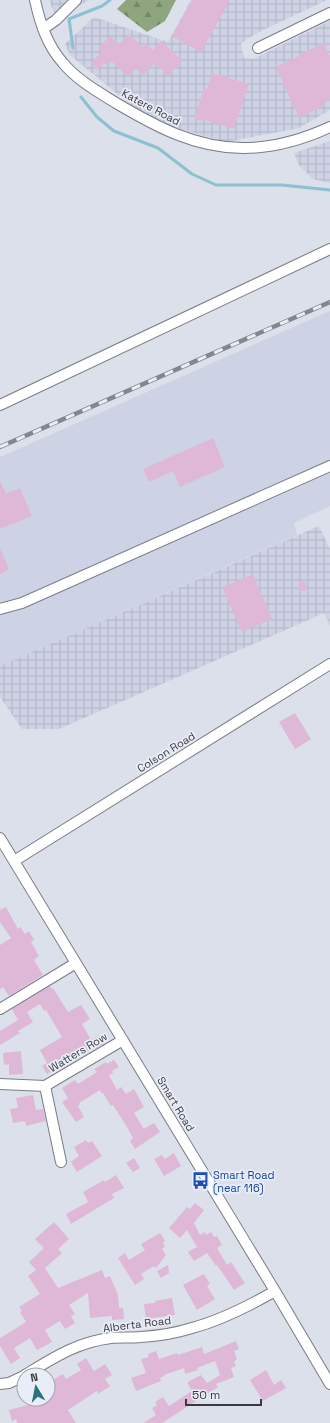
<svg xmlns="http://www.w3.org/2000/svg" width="330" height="1423" viewBox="0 0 330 1423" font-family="'Space Grotesk',sans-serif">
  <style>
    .built { fill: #cdd2e5 }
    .industrial { fill: url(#industrial-grid) }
    .forest { fill: url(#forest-firs) }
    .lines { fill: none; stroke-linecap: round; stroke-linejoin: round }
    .stream { stroke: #8bc1d1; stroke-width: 3 }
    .building { fill: #dfb8d7 }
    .minor-casing { stroke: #7a7c86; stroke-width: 12 }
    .minor { stroke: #fff; stroke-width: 10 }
    .rail-casing { stroke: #83868d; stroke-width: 4.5 }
    .rail { stroke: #e9edf8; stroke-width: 3; stroke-dasharray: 9; stroke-linecap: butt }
    .labels { text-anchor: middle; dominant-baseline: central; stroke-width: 3.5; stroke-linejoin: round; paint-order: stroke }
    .street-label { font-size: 11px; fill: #393a3e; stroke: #e9edf8 }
    .transit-label { font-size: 11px; fill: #164399; stroke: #e9edf8; text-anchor: start }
  </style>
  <defs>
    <pattern id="industrial-grid" width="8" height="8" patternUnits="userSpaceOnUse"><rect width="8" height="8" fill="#cdd2e5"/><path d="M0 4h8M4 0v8" fill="none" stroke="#b1b5c6"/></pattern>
    <pattern id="forest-firs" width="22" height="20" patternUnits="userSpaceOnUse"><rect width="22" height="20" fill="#8fa57f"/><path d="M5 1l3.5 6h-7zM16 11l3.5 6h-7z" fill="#768769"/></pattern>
  </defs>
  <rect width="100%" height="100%" fill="#dce0eb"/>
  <path class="built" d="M330 311V506L294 523 297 535 0 666V457Z"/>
  <path class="industrial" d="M49 0H89L78 6 56 27 54 12Z
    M191 0H327L263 30 247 39 241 44 244 58 253 59 330 21V110L299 128 225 142 171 126 136 109 70 55 65 44 94 17 168 42Z
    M330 141V183L313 179 298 164 294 153Z
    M319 526 330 549V626L324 613 59 729H22L0 697V666Z"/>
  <path class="forest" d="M126 0H176L165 21 147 32 117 9Z"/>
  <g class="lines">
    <path class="stream" d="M73 48 69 19 102 6 110 0
      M81 97 97 117 114 131 158 148 192 174 216 185H282L330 190"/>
  </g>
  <path class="building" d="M192 0H230L201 52 172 36Z
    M129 34 143 47 146 43 153 50 161 41 183 61 168 76 155 63 143 75 136 68 128 77 111 61 107 66 104 63 98 70 91 63 102 52 98 48 110 36 119 45Z
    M324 43 330 56V100L323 103 324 106 299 118 276 67 301 55 300 54Z
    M212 73 249 84 234 129 202 119 201 121 194 119 204 88 207 89Z
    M213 438 225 467 180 487 173 471 149 482 143 469Z
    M0 481 6 494 20 488 32 516 0 529Z
    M0 548 9 569 0 574Z
    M253 574 272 619 242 632 222 587Z
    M299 581 307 583 305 591 298 590Z
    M295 713 311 739 295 749 279 722Z
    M6 907 18 929 20 927 25 934 29 931 34 940 31 942 39 956 34 960 43 975 9 996 3 987 0 989V945L11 938 0 922V910Z
    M50 986 52 989 53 988 68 1012 81 1005 90 1019 82 1024 91 1040 99 1035 104 1044 94 1049 93 1048 76 1058 75 1055 53 1067 54 1070 47 1074 42 1066 47 1063 40 1050 62 1037 46 1010 44 1011 40 1004 27 1012 33 1022 18 1031 20 1033 0 1045V1031L18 1020 12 1009Z
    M21 1051 23 1074 9 1075V1064L4 1065 3 1053Z
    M114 1060 119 1067 112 1071 113 1073 109 1075 117 1090 121 1087 126 1094 134 1089 144 1107 134 1113 144 1129 154 1123 160 1132 135 1149 130 1141 133 1138 127 1127 113 1105 111 1106 103 1093H101L100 1090 79 1103 80 1104 78 1106 84 1117 76 1122 62 1102 68 1098 62 1088 75 1080 78 1084 97 1072 94 1069 106 1062 107 1064Z
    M33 1095 36 1110 43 1109 46 1121 26 1126 25 1121 13 1123 10 1109 18 1108 16 1098Z
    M86 1140 88 1143 92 1141 102 1156 77 1172 71 1162 79 1156 74 1147Z
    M174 1153 181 1166 164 1176 154 1159 162 1155 165 1159Z
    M134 1158 140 1168 133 1172 126 1163Z
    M116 1175 124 1188 112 1194 114 1198 71 1224 66 1214 88 1202 83 1192 104 1180 105 1182Z
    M195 1203 204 1210 194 1223 200 1235 205 1232 206 1235 211 1232 214 1237 217 1236 222 1245 217 1248 227 1265 231 1262 245 1283 234 1290 217 1265 216 1266 207 1253 194 1261 188 1252 197 1247 187 1230 180 1238 169 1228 187 1207 190 1209Z
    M54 1222 69 1239 58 1249 62 1253 45 1268 58 1288 102 1270 105 1278 110 1276 118 1295 119 1308H123L124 1319 112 1320V1316L90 1318 88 1293 69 1305 75 1314 71 1316 75 1323 65 1329 60 1321 45 1330 52 1342 37 1350 30 1338 14 1348 20 1358 11 1364 0 1346V1338L26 1322 20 1312 22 1311 19 1307 40 1294 28 1276 36 1270 29 1262 44 1248 35 1239Z
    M160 1233 165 1241 163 1243 165 1247 162 1249 166 1255 156 1268 154 1266 141 1274 144 1279 135 1285 118 1258 125 1253 129 1260 145 1250 141 1244Z
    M168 1265 169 1273 161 1278 157 1271Z
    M204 1274 210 1284 207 1286 215 1299 197 1310 183 1285Z
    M172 1298 175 1315 146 1319 144 1304 155 1303V1301Z
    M236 1341 239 1349 234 1351 237 1360 234 1361 236 1366 231 1368 234 1377 216 1384 218 1387 162 1423H143L156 1415 152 1408 157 1405 155 1402 163 1397 169 1406 192 1391 188 1384V1382L201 1375 207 1383 220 1375 215 1361 197 1368 198 1370 185 1374 184 1368 164 1375V1376L160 1378 161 1381 136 1391 131 1378 146 1373 141 1359 149 1357 148 1354 156 1351 159 1359 177 1353 178 1355 202 1347 204 1354Z
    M86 1358 94 1371 105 1364 112 1375 105 1379 110 1386 98 1394 97 1391 68 1410 76 1423H17L16 1419 12 1421 9 1410 42 1401 40 1399H48V1383L63 1374 66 1379 81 1370 77 1364Z
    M266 1370 274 1385 281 1380 286 1388 263 1401 250 1380Z"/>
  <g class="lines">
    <defs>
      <path id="minor" d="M35 0C40 23 47 45 63 63 77 80 97 91 116 103 155 126 195 148 243 148 273 148 302 140 330 127
        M43 29 56 20 76 0
        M258 48 330 13
        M0 405 330 249
        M0 609 22 603 330 466
        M0 838 275 1291 330 1384
        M14 861 330 664
        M0 1009 76 963
        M0 1084 45 1086 123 1040
        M45 1086 61 1162
        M25 1375C53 1358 77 1342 111 1338 121 1337 131 1338 141 1337 158 1336 176 1333 192 1328 222 1320 249 1306 275 1291
        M0 1384 9 1383 24 1376"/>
    </defs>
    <use href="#minor" class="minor-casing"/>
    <use href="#minor" class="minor"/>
    <defs>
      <path id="rail" d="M0 447 330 302"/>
    </defs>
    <use href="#rail" class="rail-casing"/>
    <use href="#rail" class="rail"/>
  </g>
  <defs>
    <symbol id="bus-bare" viewBox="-9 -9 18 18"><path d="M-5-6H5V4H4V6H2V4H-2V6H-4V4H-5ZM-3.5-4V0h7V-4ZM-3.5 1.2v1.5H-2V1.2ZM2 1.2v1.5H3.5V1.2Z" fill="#1a4fb4" stroke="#e9edf8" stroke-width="2.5" paint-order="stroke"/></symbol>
  </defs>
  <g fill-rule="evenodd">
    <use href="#bus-bare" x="188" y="1168" width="25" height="25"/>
  </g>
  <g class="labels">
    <g class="street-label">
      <text transform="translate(151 107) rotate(28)">Katere Road</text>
      <text transform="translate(166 752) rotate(-32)">Colson Road</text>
      <text transform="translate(78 1052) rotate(-31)">Watters Row</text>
      <text transform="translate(176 1104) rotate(59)">Smart Road</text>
      <text transform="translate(137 1324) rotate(-7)">Alberta Road</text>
    </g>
    <g class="transit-label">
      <text x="213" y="1175">Smart Road<tspan x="213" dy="13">(near 116)</tspan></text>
    </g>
  </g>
  <g transform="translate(36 1387) rotate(350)"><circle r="19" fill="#e9edf8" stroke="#a3a5ae"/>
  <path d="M0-3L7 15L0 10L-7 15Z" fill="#2b717f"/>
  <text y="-6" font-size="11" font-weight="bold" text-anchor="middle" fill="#393a3e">N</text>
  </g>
  <path d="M186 1399v6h75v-6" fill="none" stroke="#393a3e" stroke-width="2"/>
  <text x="192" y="1399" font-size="12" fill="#393a3e" stroke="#e9edf8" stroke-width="3" paint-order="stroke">50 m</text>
</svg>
